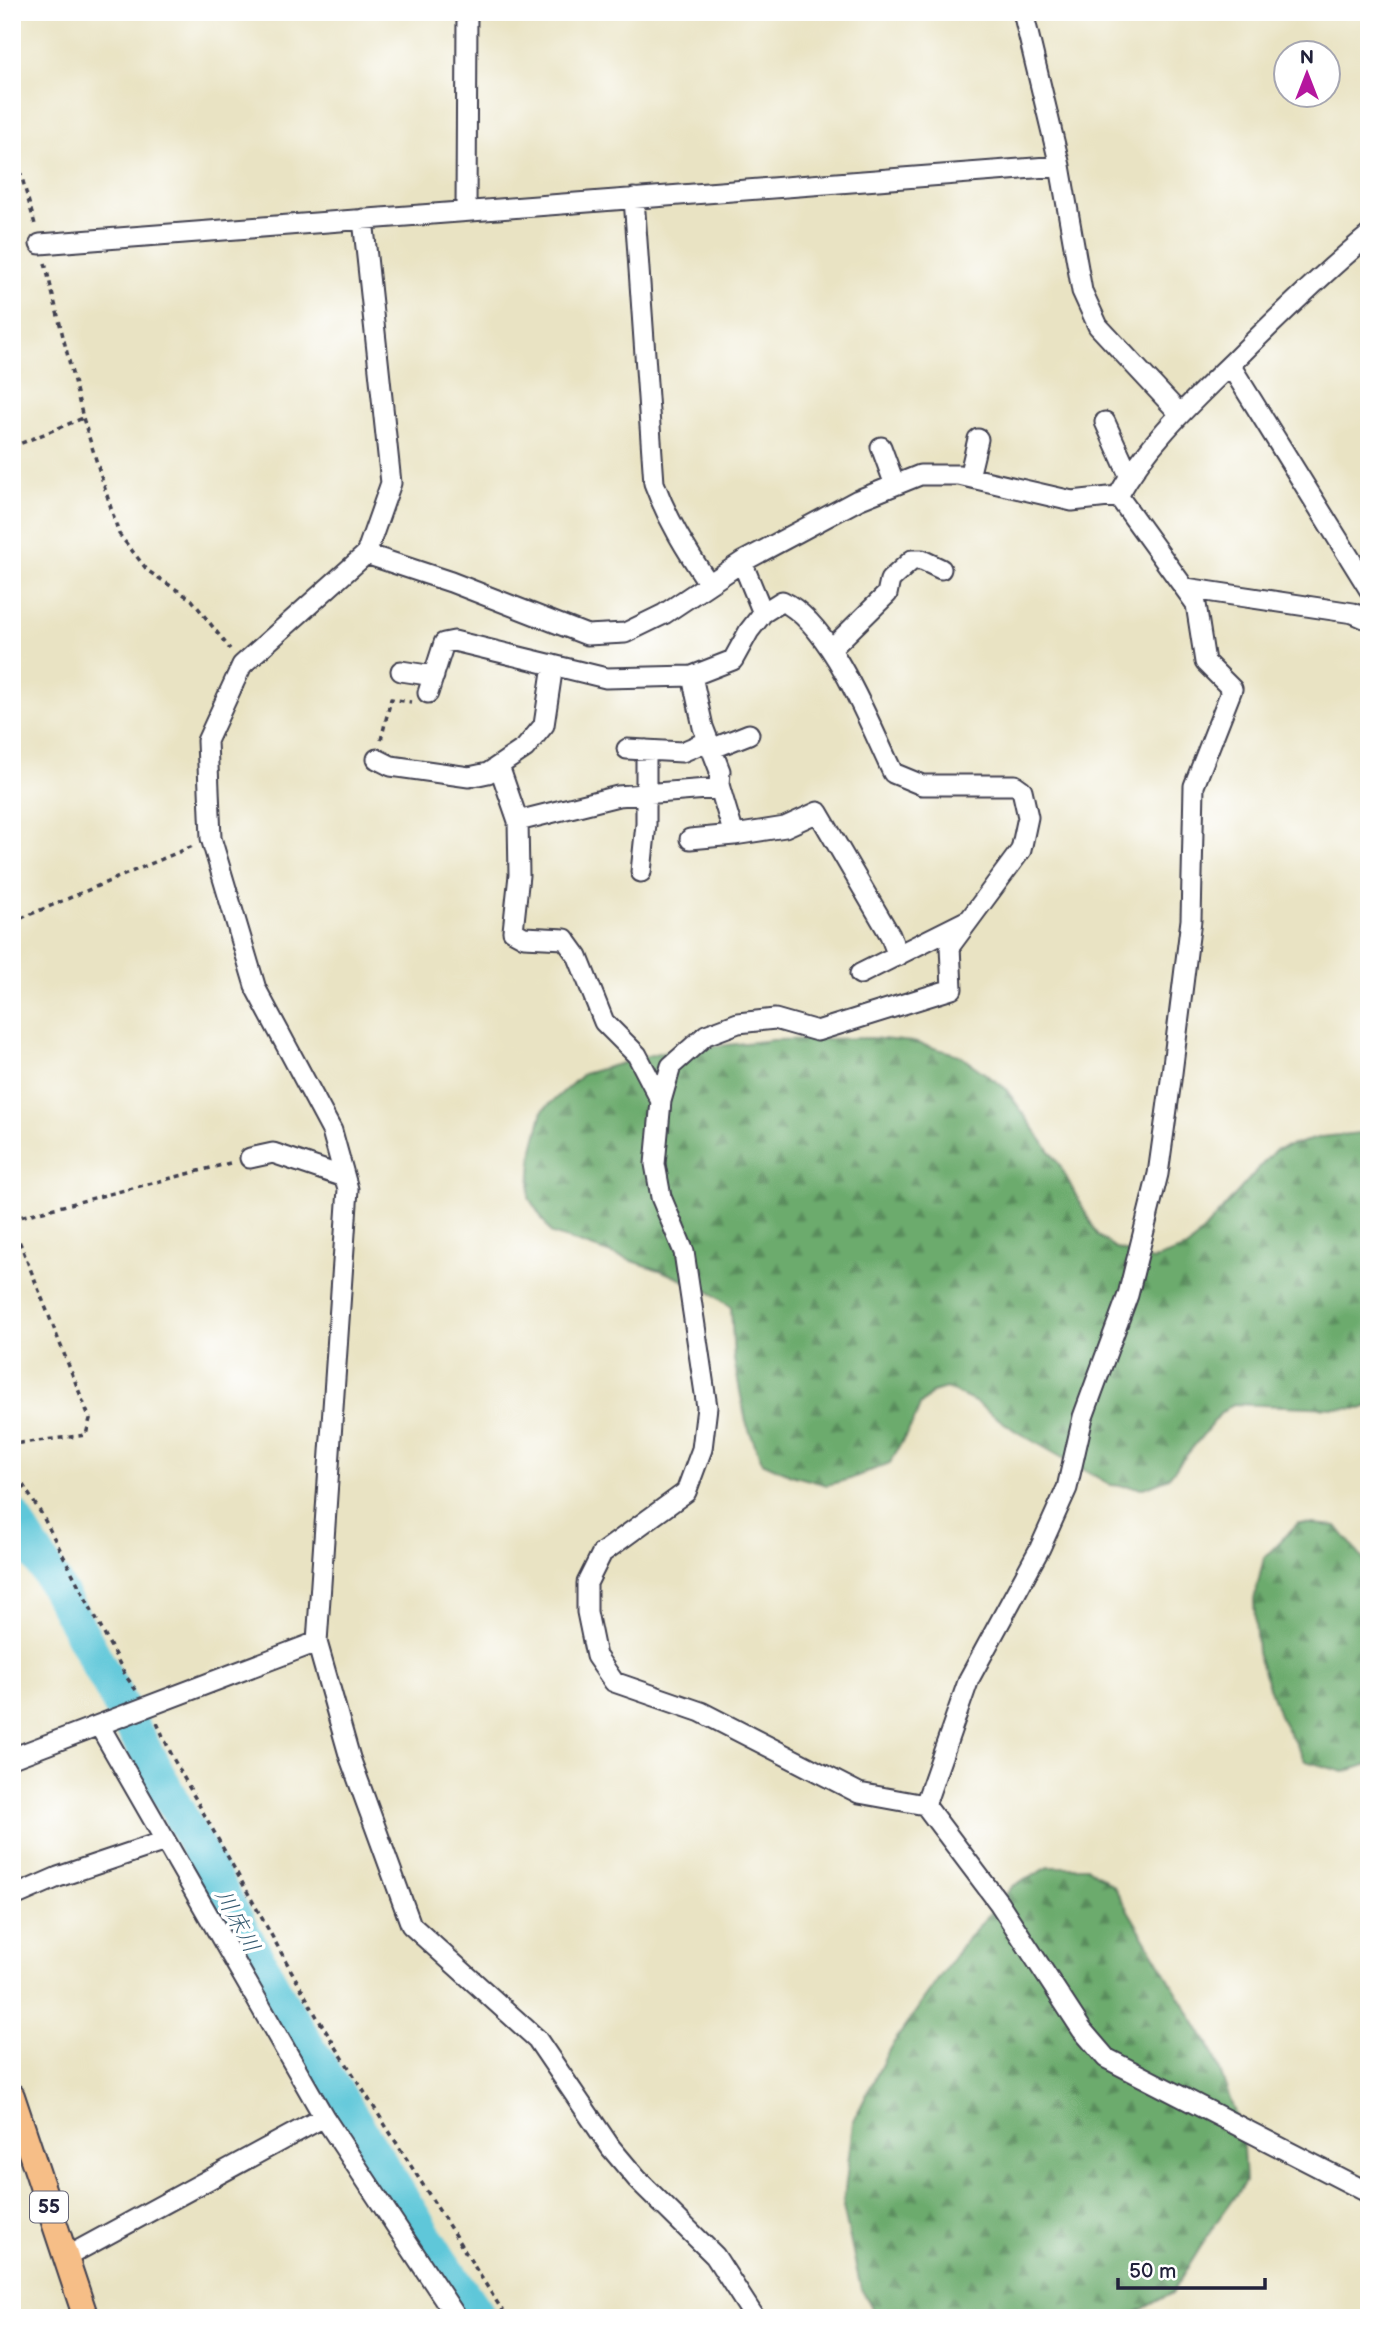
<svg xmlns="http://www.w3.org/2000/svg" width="1381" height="2330" viewBox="0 0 1381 2330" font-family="'Balsamiq Sans','Klee One',sans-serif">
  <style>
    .forest { fill: url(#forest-firs); stroke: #476654; stroke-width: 2 }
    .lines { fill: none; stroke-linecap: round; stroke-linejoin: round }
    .river { stroke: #5ec7d9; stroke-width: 35 }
    .minor-casing { stroke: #403f4f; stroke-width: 23 }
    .major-casing { stroke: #403f4f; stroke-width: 28 }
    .path { stroke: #403f4f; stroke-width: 3.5; stroke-dasharray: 5 5; stroke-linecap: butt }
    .minor { stroke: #fff; stroke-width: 19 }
    .major { stroke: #f6be87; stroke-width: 24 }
    .labels { text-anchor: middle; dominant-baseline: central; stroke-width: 7; stroke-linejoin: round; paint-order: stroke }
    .shield { fill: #fff; stroke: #646476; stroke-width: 2 }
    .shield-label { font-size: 19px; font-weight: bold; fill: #22223b }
    .water-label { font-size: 23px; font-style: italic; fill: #375c72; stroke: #fff }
  </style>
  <defs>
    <pattern id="forest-firs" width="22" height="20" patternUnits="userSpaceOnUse" patternTransform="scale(1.75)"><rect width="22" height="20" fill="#6cab6d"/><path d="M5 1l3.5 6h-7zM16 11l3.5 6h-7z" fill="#588b5b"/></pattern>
  </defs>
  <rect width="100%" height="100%" fill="#fff"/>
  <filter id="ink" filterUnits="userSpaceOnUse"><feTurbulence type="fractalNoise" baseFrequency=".0143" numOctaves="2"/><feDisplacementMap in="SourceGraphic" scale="14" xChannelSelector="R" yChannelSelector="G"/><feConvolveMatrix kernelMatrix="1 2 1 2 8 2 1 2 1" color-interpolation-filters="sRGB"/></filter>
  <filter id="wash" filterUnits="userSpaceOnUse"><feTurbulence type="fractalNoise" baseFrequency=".00686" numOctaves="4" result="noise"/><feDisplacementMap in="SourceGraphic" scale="28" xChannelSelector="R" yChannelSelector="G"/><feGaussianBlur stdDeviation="1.57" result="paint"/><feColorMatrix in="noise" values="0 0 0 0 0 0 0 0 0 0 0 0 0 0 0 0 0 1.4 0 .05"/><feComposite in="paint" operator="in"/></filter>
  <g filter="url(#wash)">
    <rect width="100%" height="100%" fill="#e9e3c3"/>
    <path class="forest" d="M871 1038 913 1042 959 1055 1005 1088 1059 1164 1098 1236 1117 1249 1153 1260 1189 1247 1275 1150 1321 1137 1369 1132V1406L1361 1409 1233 1404 1220 1414 1167 1479 1144 1488 1111 1485 1017 1432 975 1402 946 1388 933 1392 920 1405 916 1417 890 1463 850 1479 827 1485 791 1475 762 1462 746 1422 734 1360 731 1307 708 1291 662 1271 552 1234 529 1198 533 1149 543 1110 583 1074 662 1052 773 1040Z
      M1298 1523 1337 1526 1369 1567V1764L1344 1772 1305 1761 1279 1715 1257 1653 1254 1600 1264 1558Z
      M1049 1867H1088L1114 1887 1214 2054 1242 2133 1245 2182 1215 2224 1172 2293 1126 2318H878L861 2289 843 2207 853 2122 890 2048 963 1944 1013 1886Z"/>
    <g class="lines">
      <path class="river" d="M12 1515 55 1584 279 1999 439 2259 479 2318"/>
    </g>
  </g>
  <g filter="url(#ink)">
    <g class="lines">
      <defs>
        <path id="minor" d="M1023 12 1060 166 1082 291 1098 326 1180 414
          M634 198 654 483C668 521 687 551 709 584
          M466 211 467 12
          M363 219 391 483 366 554 242 665 207 741 211 838 256 989 332 1131 348 1189 317 1642 350 1758 411 1925 537 2039 611 2148 637 2179 715 2256 755 2318
          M40 244 1060 166
          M1230 365 1369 589
          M1105 422 1129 475
          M881 447 895 485
          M969 477 978 439
          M1118 496C1148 442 1192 402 1236 359 1279 316 1322 274 1369 235
          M366 554 451 582 587 635 625 633 664 614 742 562 858 500 920 475H959L1072 501 1118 496
          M742 562 763 613 782 601C832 624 869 724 893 773L922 785H1015L1022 790 1028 817 1021 850 950 946 952 989 817 1031 775 1019 738 1023 706 1035 671 1066 661 1101 655 1164 661 1197 684 1252 707 1407 702 1449 686 1492 602 1553 587 1583V1612L596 1656 614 1682 701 1712 859 1793 925 1805 999 1903 1082 2030 1106 2058 1369 2193
          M1186 588 1353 613 1369 620
          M831 649 887 594 890 580 912 560H922L941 569
          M401 671 434 676
          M428 693 444 643 454 641 606 678 692 676 733 660 749 631 763 613
          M627 749 682 752 708 741
          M711 749 749 734
          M377 759 391 766 469 777 488 773 525 748 544 725 553 665
          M499 766 518 821
          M734 835 785 827 818 812 890 935 898 956
          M690 839 734 835 719 785 720 771 703 727 692 676
          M641 872 646 824V750
          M860 974 966 921
          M661 1101 637 1055 604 1022 578 957 565 939 524 937 513 931 519 875 518 821 618 796 720 788
          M250 1158 273 1153 344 1177
          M99 1725 324 2117 457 2318
          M12 1758 317 1642
          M925 1805 969 1679 1040 1548 1067 1488 1083 1417 1128 1295 1158 1174 1172 1073 1191 920 1194 786 1232 689 1205 662 1196 604 1118 496
          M12 1897 58 1877 165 1841
          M66 2257 324 2117"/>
        <path id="major" d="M12 2096 86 2318"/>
      </defs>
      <use href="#minor" class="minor-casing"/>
      <use href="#major" class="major-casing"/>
      <path class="path" d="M12 142 36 228
        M45 263 83 418 119 534 148 571 192 600 230 649
        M12 447 83 418
        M381 740 391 699 411 702
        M12 922 193 846
        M12 1219 234 1162
        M12 1223 90 1419 86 1435 12 1444
        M12 1468 41 1513 127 1678 136 1690
        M157 1723 174 1760 317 2017 507 2318"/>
      <use href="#minor" class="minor"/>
      <use href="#major" class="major"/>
    </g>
  </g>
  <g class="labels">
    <rect class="shield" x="30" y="2191.5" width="38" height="31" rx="5"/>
    <g class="shield-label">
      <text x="49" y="2207">55</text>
    </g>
    <g class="water-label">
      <text transform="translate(237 1921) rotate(62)">川床川</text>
    </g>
  </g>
  <rect width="1381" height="2330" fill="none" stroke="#fff" stroke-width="42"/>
  <g transform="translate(1307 74)"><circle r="33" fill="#ffffff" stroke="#a7a7b1" stroke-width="2"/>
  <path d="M0-5L12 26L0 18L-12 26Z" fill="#b5179e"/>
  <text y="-10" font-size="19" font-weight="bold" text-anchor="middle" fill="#22223b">N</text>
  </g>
  <path d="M1118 2278v10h147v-10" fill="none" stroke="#22223b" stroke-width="3.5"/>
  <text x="1129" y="2278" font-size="21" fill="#22223b" stroke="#ffffff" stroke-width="5" paint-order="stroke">50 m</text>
</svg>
